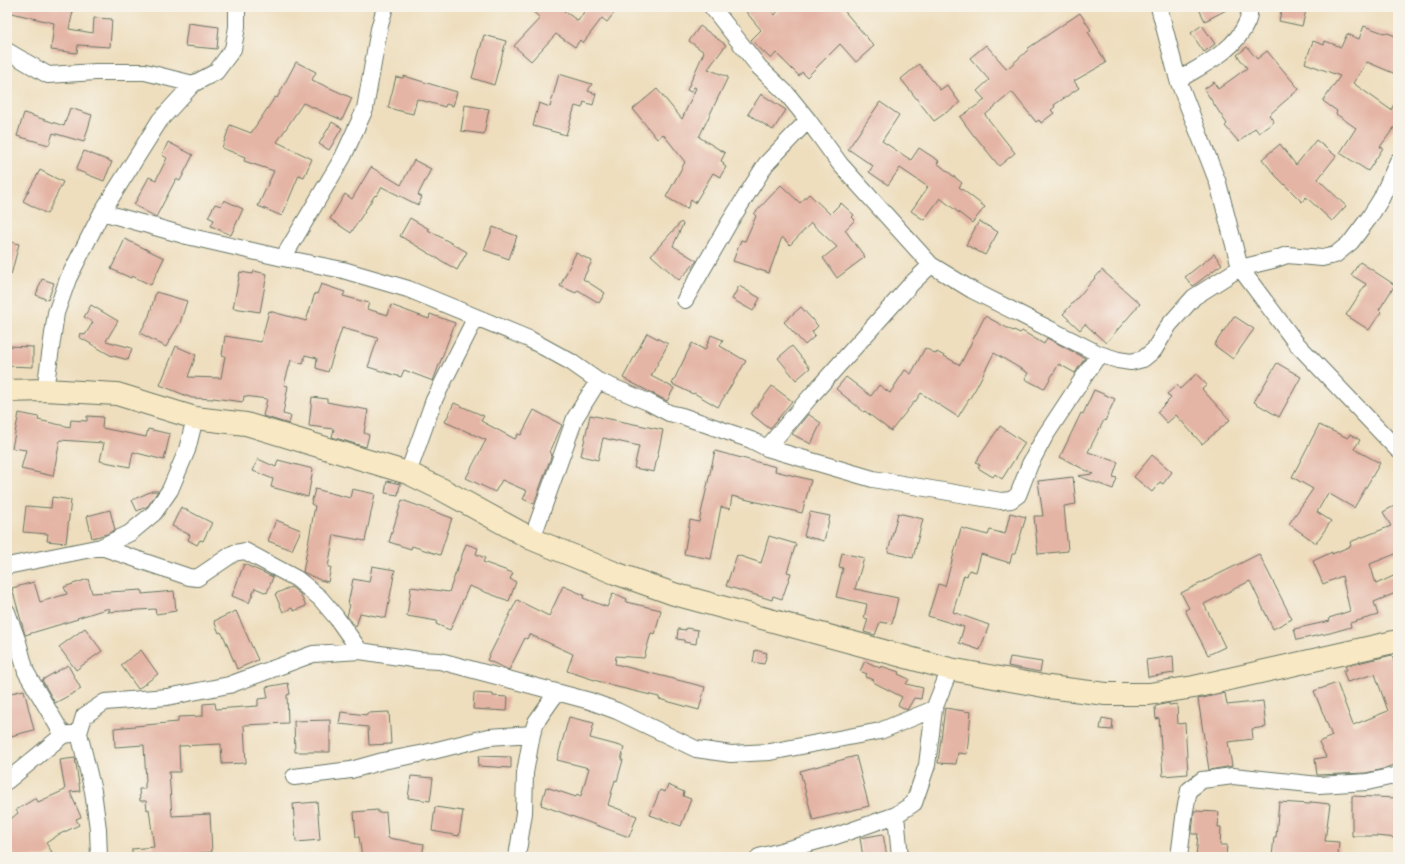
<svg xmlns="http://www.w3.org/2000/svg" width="1405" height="864" viewBox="0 0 1405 864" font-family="'IM FELL Double Pica',serif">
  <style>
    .building { fill: #e4b4a4 }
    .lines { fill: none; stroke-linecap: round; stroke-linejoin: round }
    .street-casing { stroke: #677564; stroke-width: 18 }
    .secondary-casing { stroke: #677564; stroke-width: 24 }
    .street { stroke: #fff; stroke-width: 16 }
    .secondary { stroke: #f8e8c3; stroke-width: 22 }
  </style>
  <rect width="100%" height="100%" fill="#f7f3e8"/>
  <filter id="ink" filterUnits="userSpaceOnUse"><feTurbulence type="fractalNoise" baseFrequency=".025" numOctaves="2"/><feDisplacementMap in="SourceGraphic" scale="8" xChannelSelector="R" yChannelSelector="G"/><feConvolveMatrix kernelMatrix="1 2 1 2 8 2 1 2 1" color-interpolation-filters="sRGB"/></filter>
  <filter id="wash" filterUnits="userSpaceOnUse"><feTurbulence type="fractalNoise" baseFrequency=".012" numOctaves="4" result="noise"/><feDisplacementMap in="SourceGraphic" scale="16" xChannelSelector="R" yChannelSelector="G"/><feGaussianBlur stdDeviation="0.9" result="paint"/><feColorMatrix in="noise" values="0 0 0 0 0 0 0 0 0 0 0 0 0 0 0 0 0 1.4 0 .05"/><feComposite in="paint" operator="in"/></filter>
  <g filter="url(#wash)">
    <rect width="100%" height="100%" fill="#eedebe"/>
    <g id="blocks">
      <path class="building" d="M7 7H74L69 29 93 33 94 18 112 19 110 47 78 45 77 53 51 50 54 23 7 12Z
        M528 7H559L578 21 587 7H619L607 22 602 18 583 43 580 40 575 47 556 34 531 61 514 46 540 18Z
        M742 7H769L775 15 781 7H841L874 46 856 62 840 44 807 77 802 72 799 76 776 53 771 59 751 40 761 30Z
        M1198 7H1232L1205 21Z
        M1282 7H1307L1302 26 1279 21Z
        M1080 13 1091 30 1088 32 1106 63 1074 81 1079 88 1054 105 1055 107 1051 110 1054 113 1041 123 1039 120 1036 122 1012 92 985 115 1015 153 999 166 975 136H974L960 117 985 100 977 91 989 80 970 58 986 45 1007 69 1028 50 1027 49Z
        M188 23 219 27 217 49 185 46Z
        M1202 25 1215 44 1204 52 1191 33Z
        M700 26 726 45 708 69 728 77 699 137 725 153 721 161 724 163 723 165 726 167 720 177 713 173 695 203 691 200 687 209 666 197 685 162 663 134 657 139 633 109 657 89 682 119 696 88 694 87 691 92 687 90 704 52 689 41Z
        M1364 26 1384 33 1385 32 1398 37V75L1367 62 1353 83 1391 110 1398 97V122L1380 147 1383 148 1368 171 1340 153 1356 128 1336 114 1337 111 1323 101 1340 76 1305 63 1313 41 1324 45 1325 41 1341 47 1347 34 1359 39Z
        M484 35 506 41 494 85 472 78Z
        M1247 47 1257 59 1267 51 1299 89 1269 115 1274 122 1259 133 1255 128 1239 142 1225 126 1227 124 1204 89 1214 82 1218 89 1247 68 1237 55Z
        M296 62 316 72 312 80 352 98 342 120 303 103 277 142 312 159 304 177 299 175 282 216 258 206 274 171 244 161 245 157 222 148 230 125 251 133 275 97 277 98Z
        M919 64 940 90 947 85 960 103 934 121 901 79Z
        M559 74 592 84 588 91 596 94 593 105 584 102 582 108 575 106 566 135 533 126 539 103 550 107Z
        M404 76 457 92 453 106 446 104 445 107 417 99 413 114 388 108 396 77 403 78Z
        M761 94 786 110 773 130 748 114Z
        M880 102 899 115 882 141 911 160 919 148 939 161 937 163 962 183 959 187 985 207 972 223 940 198 924 220 911 211 928 187 900 168 888 185 869 172 873 166 848 149Z
        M465 105 489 109 484 134 461 131Z
        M70 108 92 115 84 142 53 133 49 145 17 136 24 113 64 126Z
        M332 122 342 128 329 150 319 144Z
        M1316 140 1336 156 1318 179 1346 206 1332 221 1306 197 1302 202 1275 175 1262 159 1280 144 1296 165Z
        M168 142 193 155 180 181 176 179 156 217 134 205 149 177 156 180 167 158 162 155Z
        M84 151 112 162 104 181 76 170Z
        M414 160 431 169 418 195 422 197 418 205 382 187 376 196 375 195 351 233 330 219 345 194 352 199 371 167 401 185Z
        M40 170 63 182 47 214 23 201Z
        M781 185 800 203 809 194 830 214 841 203 854 215 852 217 855 220 845 230 865 257 837 278 823 258 837 247 811 223 790 245 782 237 769 273 733 261 741 240 745 241 756 216 754 214Z
        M224 200 243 209 231 235 211 226 214 220 208 217 215 204 221 206Z
        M410 218 429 229 428 230 467 252 457 270 400 236Z
        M979 221 998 232 985 255 966 245Z
        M681 222 683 224 673 246 697 261 679 280 651 255Z
        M493 227 517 236 509 259 484 250Z
        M125 239 164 258 151 285 132 276 131 278 111 269Z
        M7 241 19 244 11 275 7 274Z
        M576 253 592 261 583 279 605 293 599 303 578 290 576 293 560 286Z
        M1214 254 1222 264 1193 286 1185 277Z
        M1360 262 1395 285 1379 310 1381 312 1369 330 1346 315 1366 284 1351 275Z
        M1102 270 1140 304 1106 343 1085 324 1080 330 1063 314Z
        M254 271 267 274 260 312 233 308 240 272 253 274Z
        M42 279 54 283 48 300 36 295Z
        M321 284 345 292 343 296 369 303 367 309 388 315 391 305 429 319 430 314 455 323 433 381 404 370 401 377 368 367 378 338 342 328 328 372 316 368 317 358 305 355 303 364 291 360 284 385 288 386 283 414 291 416 289 424 263 416 267 399 244 396 243 402 213 398V399L192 398 160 385 176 346 196 355 188 377 221 378 225 356 222 355 225 336 261 342 269 311 306 321 315 293 317 294Z
        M739 286 760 298 753 311 732 299Z
        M156 292 187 301 180 323 166 347 140 333 149 316Z
        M91 305 118 321 106 341 132 348 128 360 110 355 79 337 80 333 85 335 93 322 84 317Z
        M801 307 818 326 812 332 815 336 805 345 784 322Z
        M985 316 1013 331 1014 330 1020 333 1022 331 1044 344 1047 338 1085 358 1075 373 1059 364 1044 389 1025 379 1028 373 994 353 976 388 958 417 921 393 915 402H914L891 431 865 411 864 412 836 389 846 377 871 396 879 385 890 393 905 370 911 374 925 348 936 354 937 352 960 365Z
        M1234 316 1254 329 1233 359 1214 345Z
        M647 333 668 344 651 376 674 388 667 401 623 378Z
        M711 335 723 340 720 346 746 361 718 407 694 393 693 394 672 384 692 343 705 350Z
        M7 346 33 347V367L7 366Z
        M792 346 810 368 796 380 778 358Z
        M1277 363 1301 377 1279 417 1254 402Z
        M1196 374 1207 385 1202 389 1230 420 1202 444 1176 415 1167 423 1157 412 1171 398 1167 394 1177 385 1180 389Z
        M772 386 792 401 770 429 751 414Z
        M1094 390 1115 399 1105 421 1104 420 1088 452 1118 462 1113 477 1117 478 1113 489 1078 476 1093 474 1060 457 1081 413 1083 414Z
        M312 397 327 399V402L368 410 364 433 369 435 366 447 332 437 334 429 309 426Z
        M454 403 484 416 481 421 515 439 518 434 521 435 534 410 562 425 550 452 552 454 534 504 523 499 527 491 502 480 495 492 466 478 486 440 445 422Z
        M19 413 39 417 38 420 70 427 71 420 87 421V416L103 417 102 428 146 437 148 429 170 434 164 460 133 452 130 467 100 461 104 443 60 440 53 476 21 469 26 450 12 448Z
        M808 414 821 423 811 444 792 434Z
        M590 415 663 430 654 472 634 468 639 446 603 438 598 460 581 456Z
        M1319 425 1348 438 1350 434 1360 440 1354 449 1380 463 1354 508 1328 493 1317 512 1331 521 1316 543 1289 524 1313 489 1292 477Z
        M1000 426 1025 443 1002 479 995 474 993 477 978 468 980 465 976 462Z
        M715 451 776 467 775 471 811 480 802 513 732 496 730 509 721 507 711 559 684 554 690 520 699 522Z
        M1152 455 1172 472 1163 484 1160 482 1152 492 1134 477Z
        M258 459 276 467 278 460 313 469 308 497 271 487 273 479 253 471Z
        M1073 477 1076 504 1064 506 1068 551 1038 554 1034 516H1043L1038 481Z
        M387 481 400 484 398 495 385 493Z
        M315 489 350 498 352 489 375 494 365 541 334 535 328 567H331L328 582 320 580 303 572 315 506 311 504Z
        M152 491H158L148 506 137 511 132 500Z
        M52 497 71 500 66 543 47 541 48 534 23 532 26 506 51 508Z
        M402 500 452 518 440 555 412 546 411 549 389 542Z
        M1398 504V553L1370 564 1376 584 1398 574V592L1374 602 1378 615 1350 623 1351 627 1330 633 1297 640 1294 629 1330 621 1329 618 1350 611 1342 576 1323 584 1313 561 1332 552V554L1351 546 1350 542 1391 526 1383 512Z
        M181 507 212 523 203 541 200 540 197 545 188 540 190 535 172 526Z
        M110 510 115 530 107 534 92 538 87 516Z
        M810 512 830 516 824 541 804 536Z
        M898 513 923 519 913 558 888 552Z
        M1010 513 1026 517 1015 554H1012L1010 563 981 554 976 572 969 570 967 576 964 575 953 612 989 625 980 650 959 643 964 627 928 616 938 584 945 586 961 528 988 535 990 530 1005 534Z
        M276 520 301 530 292 550 268 541Z
        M769 536 796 544 787 572 791 573 782 599 773 596 772 600 726 586 737 555 761 563Z
        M466 544 478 548 476 554 485 558 483 562 513 573 510 579 516 582 509 601 469 586 450 630 436 624 437 621 407 616 411 587 449 592Z
        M842 553 864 558 855 589 898 598 892 624 880 622 875 635 864 632 868 619 864 618 867 604 836 597 843 568 839 567Z
        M1259 554 1292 619 1273 629 1250 581 1204 604 1225 647 1208 655 1185 610 1189 608 1181 593Z
        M244 564 273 577 267 593 255 588 249 603 232 596Z
        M372 566 395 570 386 618 360 613 356 627 347 616 350 605 348 604 353 579 369 582Z
        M88 579 92 593 142 590V594L174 591 176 611 156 614 155 609 107 612 110 610 109 608 77 618 78 619 25 635 12 588 34 582 40 602 67 594 64 587Z
        M563 586 584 595 583 598 607 607 613 593 627 599 626 602 661 610 655 634 651 633 644 658 616 656 615 664 705 687 699 710 659 699V697L613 686 567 671 573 654 529 634 527 639 525 638 509 670 487 660 517 600 549 616Z
        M291 587 300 594 306 606 294 611 292 608 283 612 275 594Z
        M236 611 258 660 237 669 224 637 221 632 219 633 214 621Z
        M85 628 102 651 76 670 59 647Z
        M686 628 698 630 696 644 684 642V640L677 639 678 629 686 630Z
        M141 650 158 674 138 689 121 665Z
        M755 650 767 653 764 664 753 662Z
        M1392 655 1398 673V763L1383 769 1366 773 1317 775 1315 759 1326 757 1319 742 1332 736 1314 691 1337 683 1353 725 1388 711 1375 674 1347 682 1343 670H1347L1345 666Z
        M1173 656 1174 673 1148 677 1146 660Z
        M1010 657 1042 662 1040 672 1008 666Z
        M865 661 880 668 881 666 899 672 898 674 909 679 906 684 923 688 921 699 914 698 907 710 898 705 902 697 873 682 874 680 865 677 867 674 860 671Z
        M68 665 81 689 55 703 42 680Z
        M288 683 290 694 287 695 288 723 244 725 246 763 222 764 221 744 179 746 180 772H169L172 816 210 814 212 852 178 855V857H132V849L154 847 149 809 147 810 146 801H140L139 789H145V783L146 782 144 745 115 747 114 728 178 722V717L203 716V704L215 703 216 709 258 706V699L268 698 266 687Z
        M24 690 34 730 7 737V694Z
        M474 693 493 694V696L508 697 507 711 473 709Z
        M1225 693 1227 705 1263 701 1266 727 1252 729 1253 739 1228 742 1232 766 1209 770 1198 699Z
        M1169 703V705L1177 704 1178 724 1185 723 1188 774 1163 776 1159 718 1156 719 1155 707 1156 706Z
        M945 708 971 712 967 754 958 753 956 764 938 763Z
        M341 712 367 715V713L389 712 391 744 369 745 368 727 339 724Z
        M569 717 594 723 590 738 624 747 621 760H623L617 781 615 780 608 805 637 816 629 837 541 805 546 787 576 797 577 794 581 796 589 768 557 760Z
        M1102 718 1113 720 1112 730 1100 729Z
        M330 720V752H295L294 721Z
        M479 756 511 757V768L478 766Z
        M856 756 869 806 813 820 800 771Z
        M75 758 80 791 70 792 81 817 76 819 79 825 58 835 46 843 52 852 45 857H16L7 846V822L18 813 16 810 36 798 38 802 65 790 60 760Z
        M411 776 433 778 430 801 408 798Z
        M668 785 684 792 683 796 691 799 681 826 650 815 660 790 665 792Z
        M1352 796 1398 798V838L1375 836H1352Z
        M317 802 320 840 296 842 293 804Z
        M1279 802 1310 804 1311 802 1330 804 1325 841 1339 842 1338 857H1272L1274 837H1276Z
        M435 807 463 811 459 836 432 831Z
        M378 810V813L386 812 388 838 424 844 422 857H362L359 837H356L354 812Z
        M1194 811 1219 812 1218 827H1221L1220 845H1227L1226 857H1196L1198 834H1192Z
        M883 834 887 857H863L860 838Z"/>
    </g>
  </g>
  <g filter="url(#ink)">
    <use href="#blocks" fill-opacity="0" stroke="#677564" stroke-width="1"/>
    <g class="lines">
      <defs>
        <path id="street" d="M712 7 759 67 787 94 808 120 840 164 931 265 972 290 1099 354 1118 360 1131 362 1143 359 1154 350 1169 325 1194 297 1240 268 1273 260 1287 255 1322 258 1335 255 1351 242 1369 218 1381 199 1398 161
          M1159 7 1178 80 1218 183 1240 268 1296 343 1398 450
          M7 51 48 75 96 72H145L193 84
          M1178 80C1203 65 1235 51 1247 22 1249 18 1249 12 1250 7
          M102 212 187 236 283 258 343 270 408 289 529 339 571 362 598 381
          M283 258 343 157 365 109 379 29 385 7
          M685 300 729 223 766 164 808 120
          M45 390 56 313 68 279 102 212 160 120 193 84 216 72 233 49 237 27V7
          M767 448 810 397 912 283 931 265
          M408 473 434 400 476 317
          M532 539 575 418 598 381 648 402 669 413 682 416 751 440 767 448 873 479 1001 501 1011 500 1018 495 1030 464 1045 436 1099 354
          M101 547 189 577 197 578 234 553 245 551 297 579 320 598 336 617 360 651
          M7 566 101 547 130 533 154 513 170 490 187 450 195 418
          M7 612 18 642 26 672 63 735 79 733
          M294 777 351 770 383 761 425 753 489 737 532 734
          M7 781 63 735
          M896 815 900 857
          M99 857 98 829 93 791 79 733 84 716 105 702 167 697 229 685 313 654 360 651 419 660 440 661 590 701 617 711 696 749 731 754 770 752 880 731 934 709
          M517 857 524 813 525 773 532 734 536 722 557 692
          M759 857 836 836 896 815 914 803 927 765 934 709 950 669
          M1179 857 1185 810 1189 790 1202 780 1233 776 1319 785 1367 782 1398 775"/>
        <path id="secondary" d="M7 391 45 390 117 394 195 418 246 424 408 473 441 489 532 539 615 573 674 594 950 669 1049 687 1106 694H1149L1194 687 1398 641"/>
      </defs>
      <use href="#street" class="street-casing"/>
      <use href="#secondary" class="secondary-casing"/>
      <use href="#street" class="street"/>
      <use href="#secondary" class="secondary"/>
    </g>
  </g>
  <rect width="1405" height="864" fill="none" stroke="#f7f3e8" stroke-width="24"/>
</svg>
